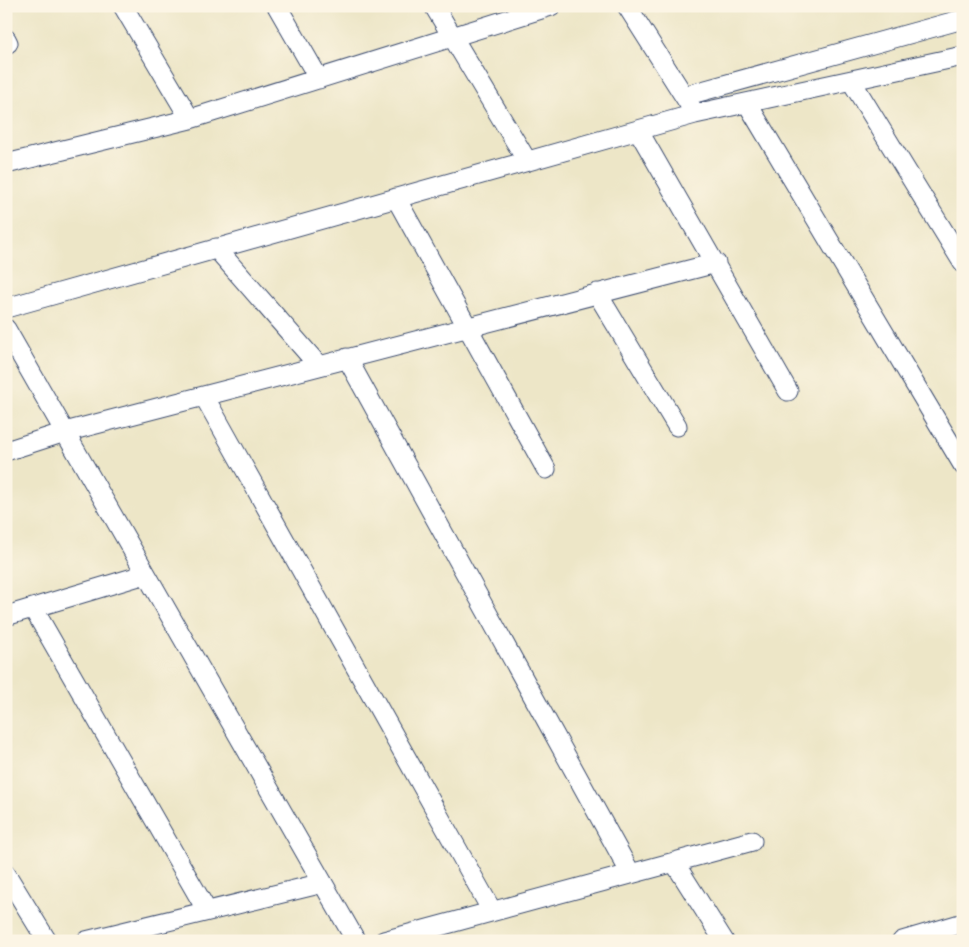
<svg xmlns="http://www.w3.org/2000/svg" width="969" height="947" viewBox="0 0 969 947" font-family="'Libre Caslon Text',serif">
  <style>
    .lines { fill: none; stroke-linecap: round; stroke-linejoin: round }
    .street-casing { stroke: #3a4a6e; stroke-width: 21 }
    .street { stroke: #fff; stroke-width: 19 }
  </style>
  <rect width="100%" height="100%" fill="#fcf5e5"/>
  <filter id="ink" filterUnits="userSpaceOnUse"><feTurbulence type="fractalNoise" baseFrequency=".02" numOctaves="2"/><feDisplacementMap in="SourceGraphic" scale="10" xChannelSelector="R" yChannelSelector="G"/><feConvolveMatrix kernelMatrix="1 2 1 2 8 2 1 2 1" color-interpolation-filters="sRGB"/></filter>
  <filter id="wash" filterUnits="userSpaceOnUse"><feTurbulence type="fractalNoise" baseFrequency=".0096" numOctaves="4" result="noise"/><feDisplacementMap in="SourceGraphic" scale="20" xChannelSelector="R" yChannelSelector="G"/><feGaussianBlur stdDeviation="1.12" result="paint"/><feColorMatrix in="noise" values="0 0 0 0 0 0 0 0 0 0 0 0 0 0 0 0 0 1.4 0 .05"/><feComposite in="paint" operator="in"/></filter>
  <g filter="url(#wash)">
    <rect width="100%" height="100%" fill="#ede6c7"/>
  </g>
  <g filter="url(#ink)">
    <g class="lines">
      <defs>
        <path id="street" d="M123 6 190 119
          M277 6 319 79
          M434 6 527 161
          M627 6 691 107
          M6 39 8 43H6
          M852 82 963 263
          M684 96 963 19
          M747 103 963 465
          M638 130 788 391
          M6 164 190 119 551 6
          M396 198 546 469
          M216 248 319 366
          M597 293 677 426
          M6 308 695 114 963 56
          M6 329 356 941
          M347 358 631 874
          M204 396 492 911
          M6 451 65 432 716 263
          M33 608 207 911
          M6 616 146 574
          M674 862 724 941
          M6 874 47 941
          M86 941 323 883
          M384 941 752 841
          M902 941 963 923"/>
      </defs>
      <use href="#street" class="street-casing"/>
      <use href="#street" class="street"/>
    </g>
  </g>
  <rect width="969" height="947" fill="none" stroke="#fcf5e5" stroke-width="25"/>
</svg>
